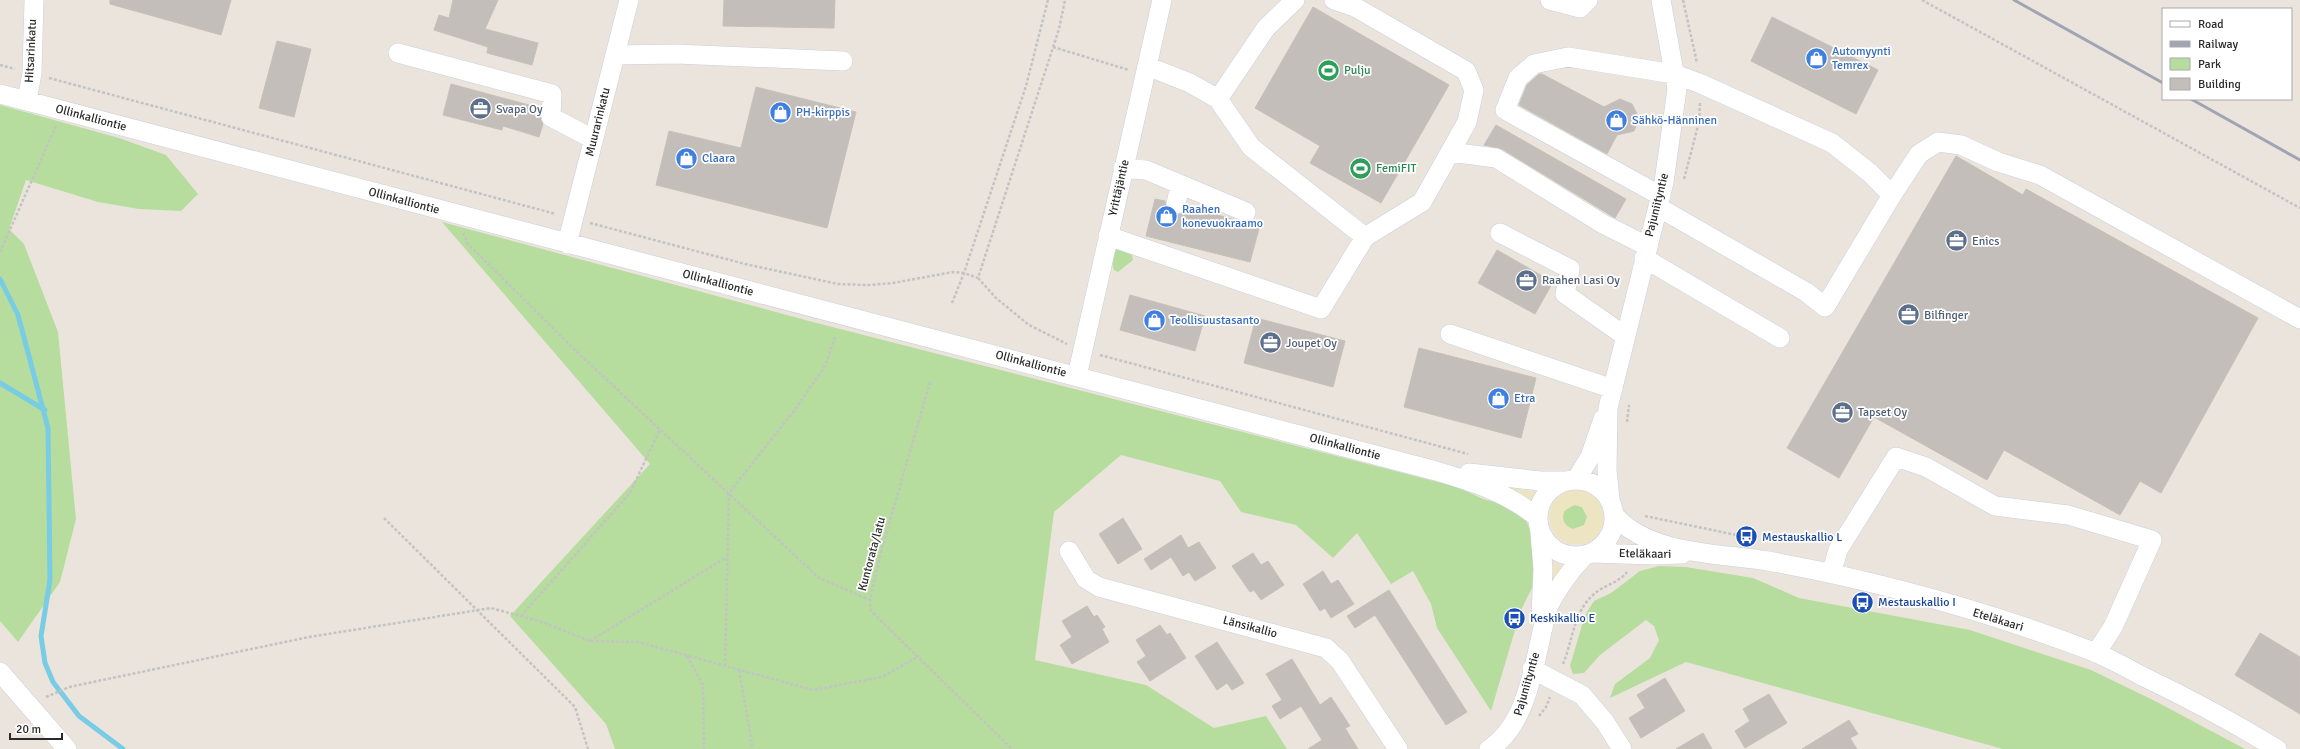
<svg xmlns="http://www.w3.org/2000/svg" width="2300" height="749" viewBox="0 0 2300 749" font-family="Signika,sans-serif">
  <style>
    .green { fill: #b6dd9e }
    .sand { fill: #ede5c2; fill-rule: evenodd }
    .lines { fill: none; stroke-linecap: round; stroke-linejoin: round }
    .stream { stroke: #78cce4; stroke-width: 5 }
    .building { fill: #c3beb9; stroke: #c6c0b7 }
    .minor-casing { stroke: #cbcfda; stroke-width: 20 }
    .path { stroke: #c3c3c3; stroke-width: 2.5; stroke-dasharray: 3 2; stroke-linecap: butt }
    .minor { stroke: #fff; stroke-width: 19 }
    .rail { stroke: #a0a4b3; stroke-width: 3 }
    .labels { text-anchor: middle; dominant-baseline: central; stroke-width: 3.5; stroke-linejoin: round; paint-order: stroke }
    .street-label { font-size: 12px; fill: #2a2a2a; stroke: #fff }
    .shop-label { font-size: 12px; fill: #366cbe; stroke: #fff; text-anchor: start }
    .leisure-label { font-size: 12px; fill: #27864d; stroke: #fff; text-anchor: start }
    .service-label { font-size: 12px; fill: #4e5e75; stroke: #fff; text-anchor: start }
    .transit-label { font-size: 12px; fill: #164399; stroke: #fff; text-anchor: start }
  </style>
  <rect width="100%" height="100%" fill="#ebe4dd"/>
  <path class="green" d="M0 105 119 138 166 155 198 194 181 211 139 209 98 202 26 180 9 229 24 244 58 332 76 519 60 582 18 642 0 621Z
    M442 222 809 321 1457 487 1483 499 1510 506 1523 513 1536 544 1532 588 1521 610 1491 711 1437 628 1431 604 1413 571 1391 584 1357 533 1333 558 1296 525 1241 512 1220 481 1121 455 1054 512 1035 660 1146 685 1214 728 1266 716 1287 749H615L606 724 510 616 650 464Z
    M1118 248 1132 254 1133 260 1118 272 1114 270C1111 261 1112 255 1118 248Z
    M1563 517a12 12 0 1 1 24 0a12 12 0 1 1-24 0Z
    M1659 566 1686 567 1753 578 1799 598 1970 630 2091 670 2155 701 2245 749H2003L1686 662 1610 698 1615 684 1650 658 1659 640 1654 626 1646 620 1600 655 1584 673 1573 674 1570 666 1585 615 1594 601 1611 593 1640 571Z"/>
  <path class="sand" d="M1505 486 1535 492 1536 498 1534 503Z
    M1578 489C1615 496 1610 546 1575 544 1540 542 1541 491 1578 489ZM1574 505 1582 507 1587 517 1584 525 1573 529C1565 527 1561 520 1564 511Z
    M1549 561 1564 568 1547 592Z"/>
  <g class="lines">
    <path class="stream" d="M0 279 18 315 48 428 50 580 41 636 45 663 53 682 79 716 123 749
      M0 383 45 410"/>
  </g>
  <path class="building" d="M110 0H231L221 35 110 4Z
    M453 0H498L485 29 538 43 532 65 487 53 488 47 434 30 439 15 449 18Z
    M724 0H835L834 28 723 26Z
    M1313 7 1449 85 1381 203 1310 163 1320 146 1255 108Z
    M1772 17 1878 70 1856 114 1751 61Z
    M277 41 311 49 294 117 259 108Z
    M1539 74H1542L1604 107 1620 99 1632 104 1639 118 1634 131 1617 135 1607 154 1519 105 1527 85Z
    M451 84 540 108V117L543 124 539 137 503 126 502 130 443 115Z
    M756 87 856 112 827 228 656 185 669 131 741 148Z
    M1496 125 1626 199 1615 218 1502 149 1484 145Z
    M1956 156 2023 195 2026 189 2258 318 2161 493 2140 481 2120 515 2004 450 1987 480 1874 417 1839 478 1787 448Z
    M1155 199 1165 201 1166 208 1173 215 1180 214 1187 206 1242 222 1260 225 1250 262 1146 236Z
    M1497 250 1553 282 1535 314 1478 283Z
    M1130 295 1205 316 1195 351 1120 330Z
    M1256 318 1345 341 1333 387 1244 363Z
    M1419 348 1536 378 1521 438 1404 407Z
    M1123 518 1142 549 1118 564 1099 534Z
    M1181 535 1188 548 1199 542 1216 568 1195 581 1189 572 1183 576 1171 557 1151 570 1144 559Z
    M1253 553 1261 565 1268 561 1284 585 1261 600 1254 590 1250 592 1232 566Z
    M1323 571 1331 584 1338 580 1354 604 1331 618 1325 608 1320 611 1303 584Z
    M1389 590 1467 712 1446 725 1375 615 1355 628 1347 616Z
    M1087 606 1094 617 1097 615 1105 627 1102 629 1109 642 1072 664 1060 645 1072 637 1062 621Z
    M1160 625 1167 635 1170 633 1186 658 1150 681 1137 662 1146 656 1136 640Z
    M2260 633 2300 657V714L2235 675Z
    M1217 642 1244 683 1232 690 1227 683 1217 690 1195 656Z
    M1292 659 1320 705 1331 697 1350 726 1345 728 1358 749H1308L1322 740 1301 706 1280 719 1272 706 1282 700 1266 674Z
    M1665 678 1685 711 1641 738 1629 718 1645 708 1637 695Z
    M1769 694 1787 723 1745 748 1735 731 1750 721 1743 709Z
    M1849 720 1858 734 1850 738 1857 749H1802Z
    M1703 733 1712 749H1676Z"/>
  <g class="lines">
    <defs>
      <path id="minor" d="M1334 0 1355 7 1466 71 1474 90 1467 122 1422 202 1365 237
        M1550 0 1580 8 1588 0
        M398 53 552 94 551 117 593 139
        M615 55 676 54 843 61
        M1147 66 1190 83 1218 99 1266 28 1295 0
        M0 94 1436 471C1473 482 1509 493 1538 518
        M27 101 32 73 34 0
        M1450 152 1496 158 1603 224 1647 246
        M1123 168 1146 170 1246 212
        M1892 195 1919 154 1938 142 1961 145 1998 162 2040 175 2300 319
        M1176 204 1180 185
        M1658 207 1806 292 1825 307 1892 195 1870 173 1832 143 1699 83 1674 74 1568 57 1534 64 1518 78 1505 110 1661 196
        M1500 233 1570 269 1565 294 1625 336
        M1108 236 1321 309 1365 237 1251 147 1218 99
        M567 244 629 0
        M1644 258 1780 338
        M1450 334 1613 389
        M1077 376 1162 0
        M1469 473 1540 481H1566
        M1538 518a38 38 0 1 1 76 0a38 38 0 1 1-76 0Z
        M1576 480 1590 457 1603 419
        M1610 499 1607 470 1608 408 1664 182 1677 89 1661 0
        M1615 516C1650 555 1719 553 1768 561 1879 581 1990 612 2094 652 2111 659 2127 668 2142 676 2188 698 2233 722 2277 749
        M1540 533 1543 569 1541 616
        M1069 551 1086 579 1099 587 1326 648 1340 661 1398 749
        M1592 553 1653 555 1682 554
        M1831 574 1838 550 1896 457 1926 467 1995 506 2068 515 2152 540 2113 627 2096 653
        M1532 669 1582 695 1605 722 1622 749
        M0 672 67 749
        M1489 749C1531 723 1535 652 1548 607 1558 587 1569 572 1584 556"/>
    </defs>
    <use href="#minor" class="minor-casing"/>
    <path class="path" d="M1683 0 1697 63
      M1922 0 2300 208
      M1053 47 1129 70
      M0 65 15 69
      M49 78 556 214
      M1684 179 1699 122 1700 103
      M590 223 745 264 838 284 869 285 893 283 953 272 964 273 978 278 1059 29 1065 0
      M463 233 468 244 577 352 819 578 870 600
      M0 252 56 126
      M978 278 996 298 1029 325 1067 344
      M952 303 964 273 1026 86 1048 0
      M1100 355 1468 454
      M930 382 881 552 870 600 871 611 1012 749
      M1627 422 1629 405
      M1645 516 1746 537
      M384 518 575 707 588 749
      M521 616 630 493 660 429
      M590 641 727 557
      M687 656 703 685 704 749
      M1563 664C1572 643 1574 612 1592 596 1602 585 1618 584 1627 572
      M725 666 729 493 796 408 825 366 835 337
      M739 670 753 749
      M46 697 69 687 309 637 491 608 542 622 590 641 638 642 813 690 882 677 919 656
      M1539 716 1546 707 1550 697"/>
    <use href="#minor" class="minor"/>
    <path class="rail" d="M2014 0 2163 83
      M2191 99 2300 160"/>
  </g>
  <defs>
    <symbol id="shop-disc" viewBox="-11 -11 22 22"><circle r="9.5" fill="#3f7fe0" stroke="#fff"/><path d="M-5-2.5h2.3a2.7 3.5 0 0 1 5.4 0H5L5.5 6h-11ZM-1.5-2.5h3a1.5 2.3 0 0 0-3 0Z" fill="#fff"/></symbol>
    <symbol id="stadium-disc" viewBox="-11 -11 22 22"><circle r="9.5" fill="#2e9e5b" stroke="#fff"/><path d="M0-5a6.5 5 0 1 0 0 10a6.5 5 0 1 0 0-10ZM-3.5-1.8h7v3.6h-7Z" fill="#fff"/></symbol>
    <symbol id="office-disc" viewBox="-11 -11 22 22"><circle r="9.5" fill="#5c6f8a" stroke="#fff"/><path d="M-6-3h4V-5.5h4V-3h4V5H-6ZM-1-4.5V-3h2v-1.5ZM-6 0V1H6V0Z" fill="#fff"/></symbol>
    <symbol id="bus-disc" viewBox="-11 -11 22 22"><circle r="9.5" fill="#1a4fb4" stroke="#fff"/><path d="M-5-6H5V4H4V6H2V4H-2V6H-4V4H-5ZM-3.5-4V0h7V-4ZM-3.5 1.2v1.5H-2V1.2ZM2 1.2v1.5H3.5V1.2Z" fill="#fff"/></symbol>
  </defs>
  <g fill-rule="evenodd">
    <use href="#shop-disc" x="1804" y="46" width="25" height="25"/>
    <use href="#stadium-disc" x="1316" y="58" width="25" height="25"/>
    <use href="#office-disc" x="468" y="96" width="25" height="25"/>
    <use href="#shop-disc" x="768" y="100" width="25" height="25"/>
    <use href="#shop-disc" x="1604" y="108" width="25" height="25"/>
    <use href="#shop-disc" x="674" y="146" width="25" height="25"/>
    <use href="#stadium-disc" x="1348" y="156" width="25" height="25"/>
    <use href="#shop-disc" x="1154" y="204" width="25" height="25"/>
    <use href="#office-disc" x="1944" y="228" width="25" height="25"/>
    <use href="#office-disc" x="1514" y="268" width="25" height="25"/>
    <use href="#office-disc" x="1896" y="302" width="25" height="25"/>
    <use href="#shop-disc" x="1142" y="308" width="25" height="25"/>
    <use href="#office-disc" x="1258" y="330" width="25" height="25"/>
    <use href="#shop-disc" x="1486" y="386" width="25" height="25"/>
    <use href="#office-disc" x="1830" y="400" width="25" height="25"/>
    <use href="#bus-disc" x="1734" y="524" width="25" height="25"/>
    <use href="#bus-disc" x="1850" y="590" width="25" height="25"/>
    <use href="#bus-disc" x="1502" y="606" width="25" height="25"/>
  </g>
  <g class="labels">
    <g class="street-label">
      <text transform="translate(31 51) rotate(-87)">Hitsarinkatu</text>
      <text transform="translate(91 118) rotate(15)">Ollinkalliontie</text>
      <text transform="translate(598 122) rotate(-76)">Muurarinkatu</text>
      <text transform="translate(1119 188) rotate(-77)">Yrittäjäntie</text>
      <text transform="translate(404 201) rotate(15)">Ollinkalliontie</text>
      <text transform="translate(1657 205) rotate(-76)">Pajuniityntie</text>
      <text transform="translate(718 283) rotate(15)">Ollinkalliontie</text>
      <text transform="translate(1031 364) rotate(15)">Ollinkalliontie</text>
      <text transform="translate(1345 447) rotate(15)">Ollinkalliontie</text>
      <text transform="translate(872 554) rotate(-75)">Kuntorata/latu</text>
      <text transform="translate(1645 554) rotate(1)">Eteläkaari</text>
      <text transform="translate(1998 620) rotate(17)">Eteläkaari</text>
      <text transform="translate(1250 627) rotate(15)">Länsikallio</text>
      <text transform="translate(1527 684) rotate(-74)">Pajuniityntie</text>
    </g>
    <g class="shop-label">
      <text x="1832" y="51">Automyynti<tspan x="1832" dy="14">Temrex</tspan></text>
      <text x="796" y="112">PH-kirppis</text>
      <text x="1632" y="120">Sähkö-Hänninen</text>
      <text x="702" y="158">Claara</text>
      <text x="1182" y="209">Raahen<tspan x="1182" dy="14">konevuokraamo</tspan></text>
      <text x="1170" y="320">Teollisuustasanto</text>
      <text x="1514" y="398">Etra</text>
    </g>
    <g class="leisure-label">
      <text x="1344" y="70">Pulju</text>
      <text x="1376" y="168">FemiFIT</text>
    </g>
    <g class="service-label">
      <text x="496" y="109">Svapa Oy</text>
      <text x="1972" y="241">Enics</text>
      <text x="1542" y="280">Raahen Lasi Oy</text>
      <text x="1924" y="315">Bilfinger</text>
      <text x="1286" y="343">Joupet Oy</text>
      <text x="1858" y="412">Tapset Oy</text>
    </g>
    <g class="transit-label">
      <text x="1762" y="537">Mestauskallio L</text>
      <text x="1878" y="602">Mestauskallio I</text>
      <text x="1530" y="618">Keskikallio E</text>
    </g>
  </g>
  <rect x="2162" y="8" width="130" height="92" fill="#ffffff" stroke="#aaaaaa"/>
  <rect x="2170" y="21" width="20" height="6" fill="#ffffff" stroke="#aaaaaa"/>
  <text x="2198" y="28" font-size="12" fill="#2a2a2a">Road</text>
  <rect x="2170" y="41" width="20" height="6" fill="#a0a4b3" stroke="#aaaaaa"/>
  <text x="2198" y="48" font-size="12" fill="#2a2a2a">Railway</text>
  <rect x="2170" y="58" width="20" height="12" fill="#b6dd9e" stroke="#aaaaaa"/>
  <text x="2198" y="68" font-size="12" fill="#2a2a2a">Park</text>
  <rect x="2170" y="78" width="20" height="12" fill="#c3beb9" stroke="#aaaaaa"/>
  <text x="2198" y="88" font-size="12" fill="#2a2a2a">Building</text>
  <path d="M10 733v6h52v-6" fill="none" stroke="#2a2a2a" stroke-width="2"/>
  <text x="16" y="733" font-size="12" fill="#2a2a2a" stroke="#ffffff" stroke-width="3" paint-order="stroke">20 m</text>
</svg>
